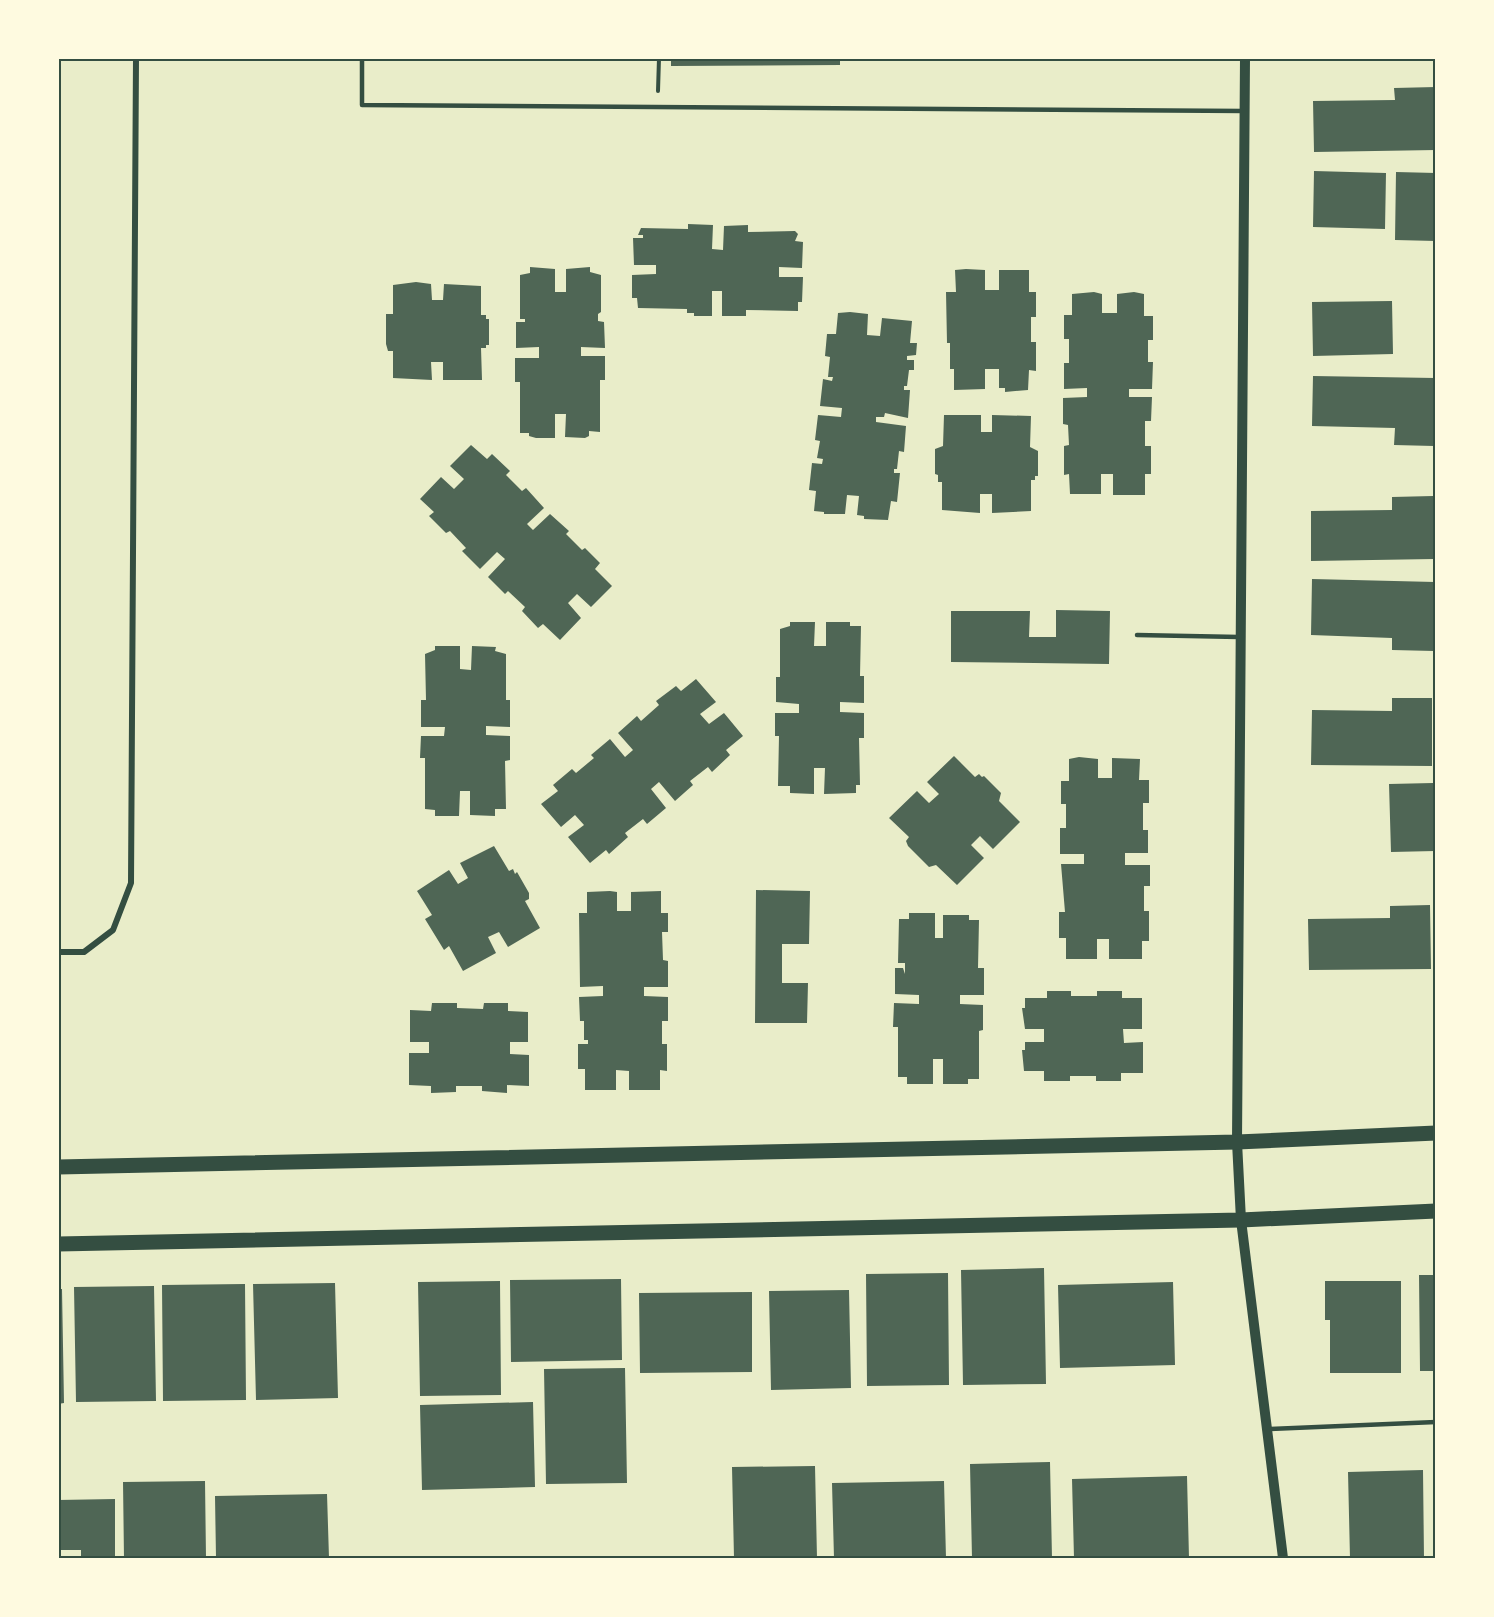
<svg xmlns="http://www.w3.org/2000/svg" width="1494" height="1617" viewBox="0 0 1494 1617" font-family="Literata,serif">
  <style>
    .building { fill: #4f6655 }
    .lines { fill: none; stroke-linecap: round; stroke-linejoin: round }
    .path { stroke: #344e41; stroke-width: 4 }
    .service { stroke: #344e41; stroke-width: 4.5 }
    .minor { stroke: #344e41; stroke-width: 6 }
    .tertiary { stroke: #344e41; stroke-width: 10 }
    .primary { stroke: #344e41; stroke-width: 15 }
    .neatline { fill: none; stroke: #344e41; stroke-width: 2 }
  </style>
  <rect width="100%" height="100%" fill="#e9edc9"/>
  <path class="building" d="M671 58H840V65L671 66Z
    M1436 87V150L1314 152 1313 101 1395 100 1394 88Z
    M1314 171 1386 173 1385 229 1313 227Z
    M1396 172 1436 173V241L1395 240Z
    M688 224 713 225 712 249 723 250 724 226 748 225V232L795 231 798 234 795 241 803 242 802 268 779 267V277H803L802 302H798V311L746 310V316H722V291H712V316H694V313H687V309L638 308 637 298H632V275L656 274V265H634L633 238H643V235H638L641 228 688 229Z
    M530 267 555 269V292H566V269L590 267V272L601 275V312L598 314V321L604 322 605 348 581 347V356H605V380H600V432L589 431V436L585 438 565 437 566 414H555V438H536L529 436V433H520V382H515V358H539V347L516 348V322H525V319H520V275L530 273Z
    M966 269 985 270V290H999V270H1029V292H1036V317H1031V342H1036V371L1029 370 1028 390 1005 392V388H999V369H985V389L954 390V369H950V343H947L946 292H956L955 270Z
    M416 282 431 284 432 300H443L444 284 481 286V315H486V319H489V345H486V348H481L482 380H443V362H431L432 380 393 378V351H388L386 344V314H393V285Z
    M1094 292 1102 294V313H1117V294L1134 292 1144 294V316H1153V340H1148V362H1153L1152 389H1129V397H1152L1151 421H1145V446H1151V474H1145V495H1113V474H1101V494H1070L1069 474 1064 475V446L1069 445 1068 425 1063 424V398L1087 397V388L1064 389V363H1069V339H1064V315H1072V294Z
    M1392 301 1393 354 1313 356 1312 302Z
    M850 312 868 314 867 335 880 336 882 318 912 321 910 343H917L916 355 907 356V360H914V370H909L907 386H904V390H910L908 418 885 413 884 417H876V422L906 426 904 452 899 451 897 469H894V473H900L897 502 891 501 888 520 864 519V516L857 515 859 496 847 495 845 514H824V512L814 511 816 491 809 490 812 463 822 464 823 459 817 458 820 441 815 440 818 415 841 417 842 408 820 406 823 379 832 381 833 377H828L830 357 825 356 827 334H836L838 313Z
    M1313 376 1435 378 1434 446 1394 445 1395 428 1312 426Z
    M944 415H981V432H992V415L1031 416 1030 447 1038 451V476H1035V480H1031V511L992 513V494H980V513L942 510V482H938V475L935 474V449L943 446Z
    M471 445 487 459 492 454 510 471 506 475 522 491 526 488 544 508 527 524 533 530 550 514 569 531 566 534 582 550 585 548 600 563 595 569 612 586 591 607 577 594 568 603 581 618 560 640 543 624 538 628 522 611 525 607 508 591 505 594 488 577 505 559 497 552 480 569 462 551 466 548 450 531 446 533 429 516 434 512 420 499 441 477 454 489 464 479 450 466Z
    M1433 496 1434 559 1311 561V511L1392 510V497Z
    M1312 579 1435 582 1434 651 1392 650V638L1311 635Z
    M1056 610 1110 611 1109 664 951 662V611H1030L1029 637H1056Z
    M790 622H815L814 646H826V622H850V626H861L860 676H864V703L840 702V712L864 713V738H859L860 785H856V793L824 794 825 768H814V794L790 793V786H778L779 736H775V713H799V704L776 702V677H780V629L790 626Z
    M435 646H460V669L471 670 472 646 496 647 495 651 506 654V700H510V727L486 726V735L510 736V760L505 761 506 809H495V816L470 815V791H460L459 816H435V810L425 809V758H420L421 736H444L445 727H421V700H426L425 654 435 650Z
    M696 679 716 702 700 714 709 724 724 713 743 736 726 750 730 755 712 772 708 767 690 781 693 785 675 801 659 782 651 789 666 808 647 824 643 819 625 833 628 837 609 854 606 850 590 863 568 837 584 825 575 815 561 827 541 804 558 791 553 785 572 769 576 773 594 758 591 755 610 739 625 757 633 750 618 733 637 716 641 721 659 705 656 701 676 686 681 691Z
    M1392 698H1432V766L1311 765 1312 710 1392 711Z
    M954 756 975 777 979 774 982 777 984 776 1001 793 999 801 1020 822 993 849 980 836 971 845 984 858 957 885 936 865 929 867 908 846 906 841 909 837 889 818 917 791 929 803 939 794 927 782Z
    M1079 757 1098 759V778H1112V758L1140 759 1139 780H1149V803H1143V830H1148V853H1125V865H1150V886H1144V911H1149V941H1142V959H1109V939H1097V959H1066V938H1059V912H1065L1061 864H1084V854H1060V828H1066V804H1061V781H1069V759Z
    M1433 783 1435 851 1391 852 1389 784Z
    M494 846 509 871 513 869 515 874 517 872 529 893V899L525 901 540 928 508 947 499 932 488 937 496 953 463 971 449 946 444 950 425 919 432 915 417 891 449 870 458 884 468 878 460 863Z
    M756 890 810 891 809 944H782V983H808L807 1023H755Z
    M610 891 617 892V911H631V892L661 891V913H668V932H662L663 960 668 961V987H644V996L668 997V1021H662V1044H667V1071L660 1070V1090H629V1071L616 1070V1090H585V1069H578V1044H588V1040H584V1021H580L579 997 603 996V986L580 987 579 913H587V892Z
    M1430 905 1431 969 1309 970 1308 919 1390 918V906Z
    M909 913H935V938H943V915H969V920H979L978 968H984V995H960V1004L983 1005V1030L979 1031V1079H968V1084H943V1059H933V1084H907V1077H898V1027H893L894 1003 919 1004V995L895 994V968H903L905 974V963H898L899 919H909Z
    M1047 991H1071V996H1097V991H1122V998H1142V1029H1123L1124 1043 1143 1042V1073H1121V1081H1096V1076H1070V1081H1044V1071H1024L1022 1050H1025V1042H1044V1029H1025L1022 1008H1025V998H1047Z
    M432 1003H457V1008L483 1009 484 1003H508V1011L528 1012V1042H510V1054L529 1055V1086L507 1085V1093L482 1091V1086H456V1092L431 1093V1086L409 1085V1053H429V1042H410V1010L431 1011Z
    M1044 1268 1046 1384 963 1385 961 1270Z
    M948 1273 949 1385 867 1386 866 1274Z
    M1419 1275H1436V1371H1420Z
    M621 1279 622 1360 511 1362 510 1280Z
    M500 1281 501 1395 420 1396 418 1282Z
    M1325 1281H1401V1373H1330V1320H1325Z
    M1173 1282 1175 1365 1060 1368 1058 1285Z
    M335 1283 338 1398 256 1400 253 1284Z
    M245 1284 246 1400 163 1401 162 1285Z
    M154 1286 156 1401 76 1402 74 1287Z
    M58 1289H62L64 1403 58 1404Z
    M849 1290 851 1388 771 1390 769 1291Z
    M752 1292V1372L640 1373 639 1293Z
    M625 1368 627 1483 546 1484 544 1369Z
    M533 1402 535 1487 422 1490 420 1405Z
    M1050 1462 1052 1558H972L970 1464Z
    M815 1466 817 1558H734L732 1467Z
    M1423 1470 1424 1558H1350L1348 1472Z
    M1187 1476 1189 1558H1074L1072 1479Z
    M205 1481 206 1558H124L123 1482Z
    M944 1481 946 1558H834L832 1483Z
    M327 1494 329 1558H216L215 1496Z
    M115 1499V1558H81V1550H58V1500Z"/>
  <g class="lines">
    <path class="path" d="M658 91 659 58"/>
    <path class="service" d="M362 58V105L1244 111
      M1137 635 1239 637
      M1269 1429 1436 1422"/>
    <path class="minor" d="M58 952H84L113 930 131 883 136 58"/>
    <path class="tertiary" d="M1245 58 1237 1142 1241 1220 1283 1558"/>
    <path class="primary" d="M58 1167 1237 1142 1436 1133
      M58 1244 1241 1220 1436 1211"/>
  </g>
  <rect width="1494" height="1617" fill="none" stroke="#fefae0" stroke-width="120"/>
  <rect x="60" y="60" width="1374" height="1497" class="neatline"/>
</svg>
